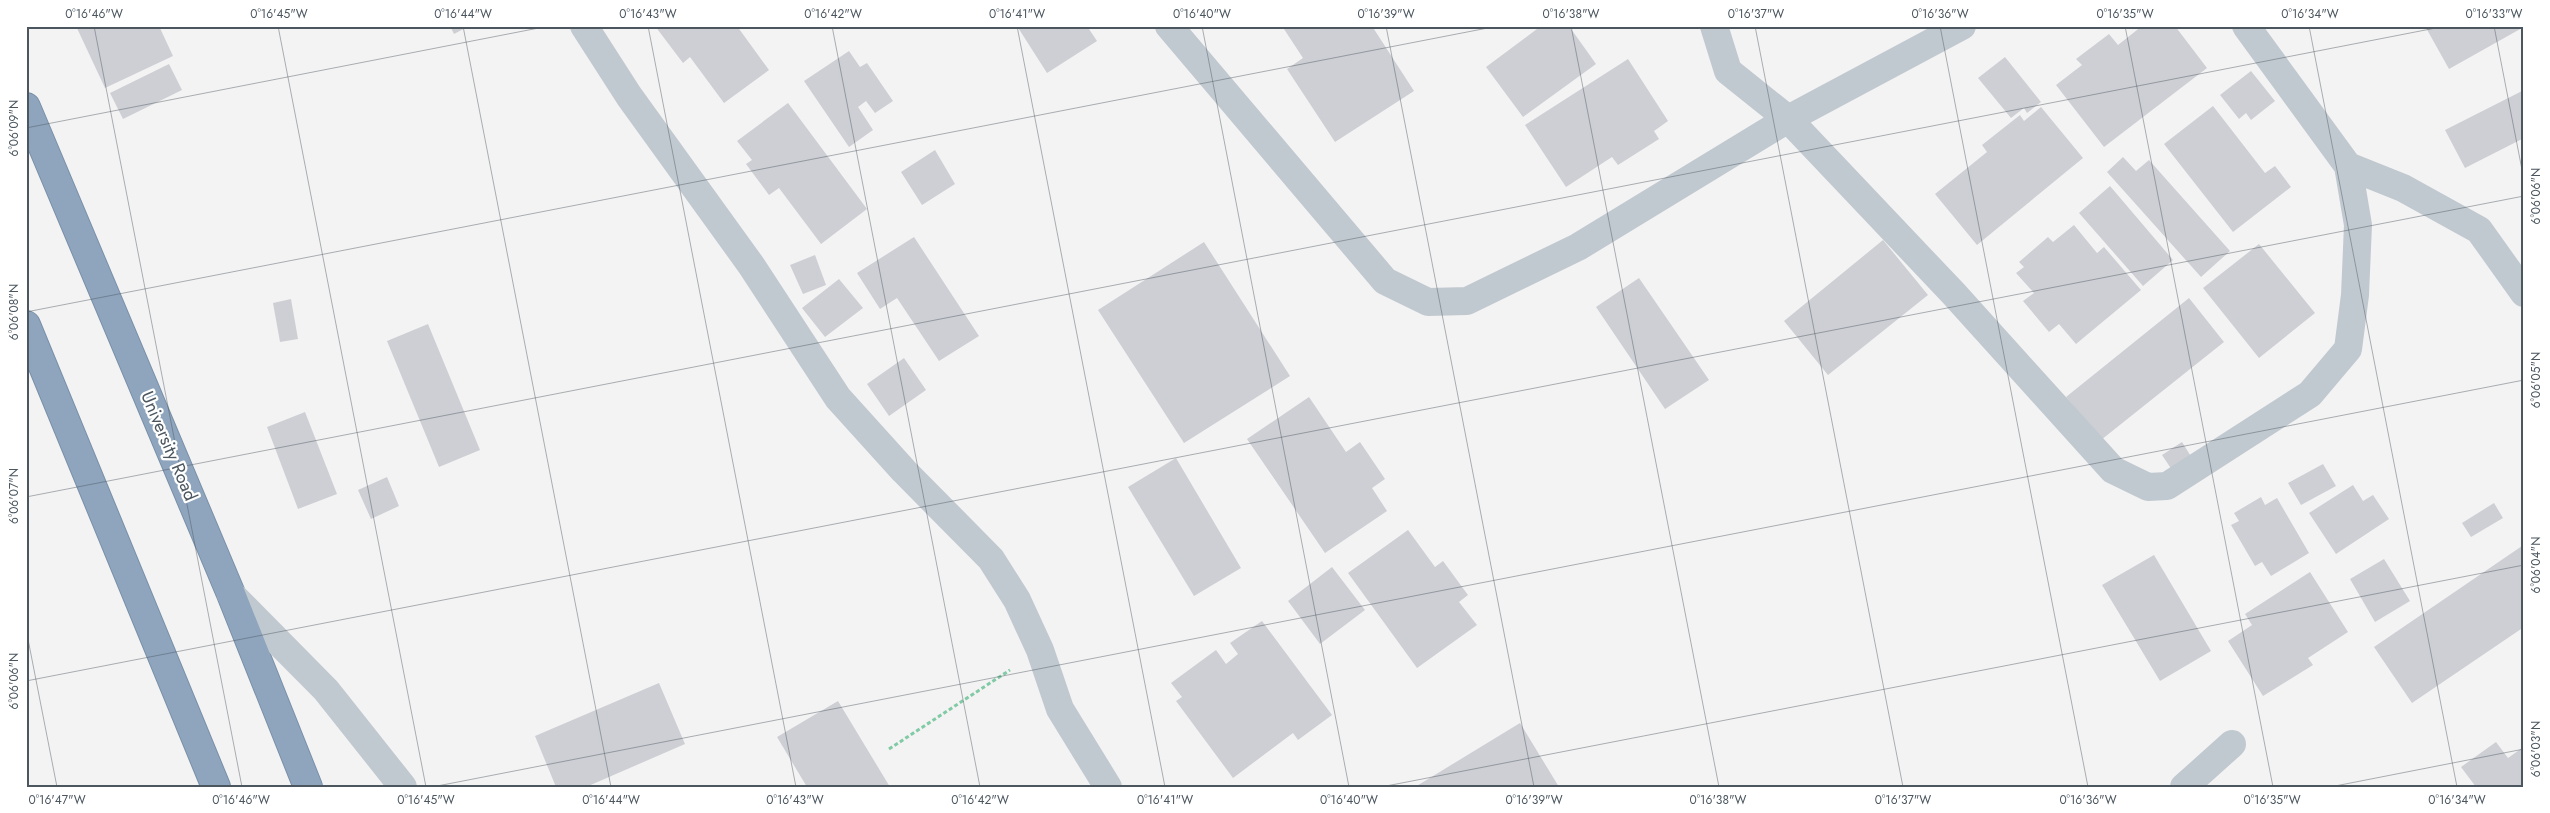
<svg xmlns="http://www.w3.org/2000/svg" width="2550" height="813" viewBox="0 0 2550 813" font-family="Jost,sans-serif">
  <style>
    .building { fill: #cdcfd4 }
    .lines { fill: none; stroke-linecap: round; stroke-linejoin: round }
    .highway-casing { stroke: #7990a9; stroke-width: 30 }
    .path { stroke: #80caa5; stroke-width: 3; stroke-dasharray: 4 2.5; stroke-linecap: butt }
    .minor { stroke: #c1c9d0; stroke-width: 28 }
    .highway { stroke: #8ea5bd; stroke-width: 28 }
    .ticks { fill: none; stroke: #4b565f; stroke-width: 1; stroke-opacity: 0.45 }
    .labels { text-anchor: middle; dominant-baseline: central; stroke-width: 4.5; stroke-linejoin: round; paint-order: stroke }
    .street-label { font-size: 18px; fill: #4b565f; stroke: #fff }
    .neatline { fill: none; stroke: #4b565f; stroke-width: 2 }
    .ticks-label { font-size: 12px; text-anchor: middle; fill: #4b565f }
  </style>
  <rect width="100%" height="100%" fill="#f4f3f3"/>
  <path class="building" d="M76 26H159L173 56 105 88Z
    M450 26H469L454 34Z
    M655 26H737L769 70 724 103 690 57 683 63Z
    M1017 26H1087L1097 41 1047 73Z
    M1282 26H1372L1414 91 1335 142 1287 69 1303 58Z
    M1541 26H1569L1596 64 1523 117 1486 67Z
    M2142 26H2175L2207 68 2104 147 2056 85 2082 65 2076 59 2109 34 2118 45Z
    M2425 26H2521L2522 28 2449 69Z
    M849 51 860 67 867 63 893 101 875 113 866 101 858 107 873 130 849 147 804 81Z
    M2005 57 2041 102 2027 113 2024 108 2011 118 1978 78Z
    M1628 59 1668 121 1654 131 1659 139 1618 165 1612 157 1566 187 1525 125Z
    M169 64 182 90 123 119 110 93Z
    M2251 71 2275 101 2251 120 2246 113 2239 119 2220 95Z
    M2524 90V138L2465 168 2445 130Z
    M788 103 867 209 821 244 779 188 769 195 746 164 752 160 737 141Z
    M2213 106 2265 173 2275 166 2291 187 2233 232 2164 144Z
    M2041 107 2083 158 1977 245 1935 194 1987 152 1982 145 2020 115 2024 121Z
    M935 150 955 184 922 205 901 172Z
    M2123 157 2136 171 2149 160 2230 251 2201 277 2107 172Z
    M2110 186 2173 260 2143 286 2079 213Z
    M2074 225 2097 253 2104 247 2141 290 2076 344 2059 324 2049 332 2023 301 2034 293 2016 273 2024 267 2019 262 2048 237 2053 242Z
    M914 237 979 336 939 361 897 298 880 309 857 273Z
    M1883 240 1928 295 1828 375 1784 321Z
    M1204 242 1290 376 1184 443 1098 310Z
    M2259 244 2315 313 2259 358 2203 288Z
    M815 255 826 285 803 294 790 265Z
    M1639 278 1709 380 1665 409 1596 307Z
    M839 279 863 308 825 337 802 308Z
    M2189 298 2224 342 2101 440 2066 397Z
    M291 299 298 339 280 342 273 303Z
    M428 324 480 450 439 467 387 341Z
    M904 358 926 390 889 416 867 384Z
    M1309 397 1346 452 1360 442 1385 479 1372 488 1387 511 1325 553 1247 439Z
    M305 412 337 494 298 509 267 427Z
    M2182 442 2192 458 2172 470 2162 455Z
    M1176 458 1241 568 1194 596 1128 487Z
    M2323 464 2336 486 2301 505 2288 483Z
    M387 477 399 506 371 519 358 490Z
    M2353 485 2363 501 2373 495 2389 519 2336 554 2309 513Z
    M2261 497 2265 505 2277 498 2309 553 2271 576 2262 562 2255 566 2231 525 2239 521 2234 513Z
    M2494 503 2503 518 2471 537 2462 523Z
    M1408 530 1435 567 1443 561 1468 595 1459 602 1477 625 1417 668 1348 573Z
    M2522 546 2524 627 2412 703 2374 647Z
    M2154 555 2211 651 2160 681 2102 585Z
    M2384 559 2410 601 2375 622 2350 579Z
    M1332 567 1365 610 1320 644 1288 601Z
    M2310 572 2348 632 2308 658 2313 665 2263 696 2228 641 2252 625 2245 614Z
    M1262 621 1332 715 1298 740 1293 733 1233 778 1176 701 1182 697 1171 683 1216 650 1226 664 1238 654 1230 643Z
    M659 683 685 744 586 787H556L535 736Z
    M838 701 890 787H807L777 737Z
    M1520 723 1559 787H1415Z
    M2496 742 2508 758 2522 748 2524 750 2523 787H2476L2461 767Z"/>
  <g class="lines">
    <defs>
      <path id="highway" d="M26 107 231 594 308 787
        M26 325 216 787"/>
    </defs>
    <use href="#highway" class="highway-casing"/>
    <path class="path" d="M889 749 1010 670"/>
    <path class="minor" d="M584 26 629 96 751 265 838 398 904 471 991 559 1017 600 1040 650 1060 709 1108 787
      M1169 26 1385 281 1428 302 1467 301 1578 247 1788 119 1962 26
      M1714 26 1728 71 1788 119 1954 294 2113 470 2148 487 2167 486 2310 394 2348 349 2355 295 2358 225 2348 166 2246 26
      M2348 166 2403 188 2479 230 2524 293
      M231 594 326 690 403 787
      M2184 787 2232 744"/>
    <use href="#highway" class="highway"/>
  </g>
  <path class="ticks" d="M94 26 242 787M278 26 426 787M463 26 611 787M648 26 796 787M832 26 980 787M1017 26 1165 787M1202 26 1349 787M1386 26 1534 787M1571 26 1719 787M1755 26 1903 787M1940 26 2088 787M2125 26 2273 787M2309 26 2457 787M2494 26 2524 180M26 128 549 26M26 312 1498 26M26 497 2446 26M26 629 57 787M26 681 2524 196M432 787 2524 380M1381 787 2524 565M2330 787 2524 749"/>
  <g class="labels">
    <g class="street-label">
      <text transform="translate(169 446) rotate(67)">University Road</text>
    </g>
  </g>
  <rect width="2550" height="813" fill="none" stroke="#ffffff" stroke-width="55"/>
  <rect x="28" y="28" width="2494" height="758" class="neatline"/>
  <g class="ticks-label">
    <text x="94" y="18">0°16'46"W</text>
    <text x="279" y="18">0°16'45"W</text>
    <text x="463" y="18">0°16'44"W</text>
    <text x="648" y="18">0°16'43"W</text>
    <text x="833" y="18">0°16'42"W</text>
    <text x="1017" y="18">0°16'41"W</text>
    <text x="1202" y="18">0°16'40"W</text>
    <text x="1386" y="18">0°16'39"W</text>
    <text x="1571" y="18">0°16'38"W</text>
    <text x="1756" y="18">0°16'37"W</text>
    <text x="1940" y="18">0°16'36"W</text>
    <text x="2125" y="18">0°16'35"W</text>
    <text x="2310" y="18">0°16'34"W</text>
    <text x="2494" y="18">0°16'33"W</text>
    <text transform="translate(14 128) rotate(-90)" y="4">6°06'09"N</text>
    <text transform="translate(2536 196) rotate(-90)" y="4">6°06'06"N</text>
    <text transform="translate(14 312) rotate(-90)" y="4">6°06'08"N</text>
    <text transform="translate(2536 380) rotate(-90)" y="4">6°06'05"N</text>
    <text transform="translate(14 496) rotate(-90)" y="4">6°06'07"N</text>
    <text transform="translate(2536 565) rotate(-90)" y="4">6°06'04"N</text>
    <text transform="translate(14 681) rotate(-90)" y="4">6°06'06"N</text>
    <text transform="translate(2536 749) rotate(-90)" y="4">6°06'03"N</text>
    <text x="57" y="804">0°16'47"W</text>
    <text x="241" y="804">0°16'46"W</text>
    <text x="426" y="804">0°16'45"W</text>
    <text x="611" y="804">0°16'44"W</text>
    <text x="795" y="804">0°16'43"W</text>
    <text x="980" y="804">0°16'42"W</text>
    <text x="1165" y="804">0°16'41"W</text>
    <text x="1349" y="804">0°16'40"W</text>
    <text x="1534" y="804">0°16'39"W</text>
    <text x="1718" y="804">0°16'38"W</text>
    <text x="1903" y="804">0°16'37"W</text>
    <text x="2088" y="804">0°16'36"W</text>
    <text x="2272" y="804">0°16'35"W</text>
    <text x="2457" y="804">0°16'34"W</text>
  </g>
</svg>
